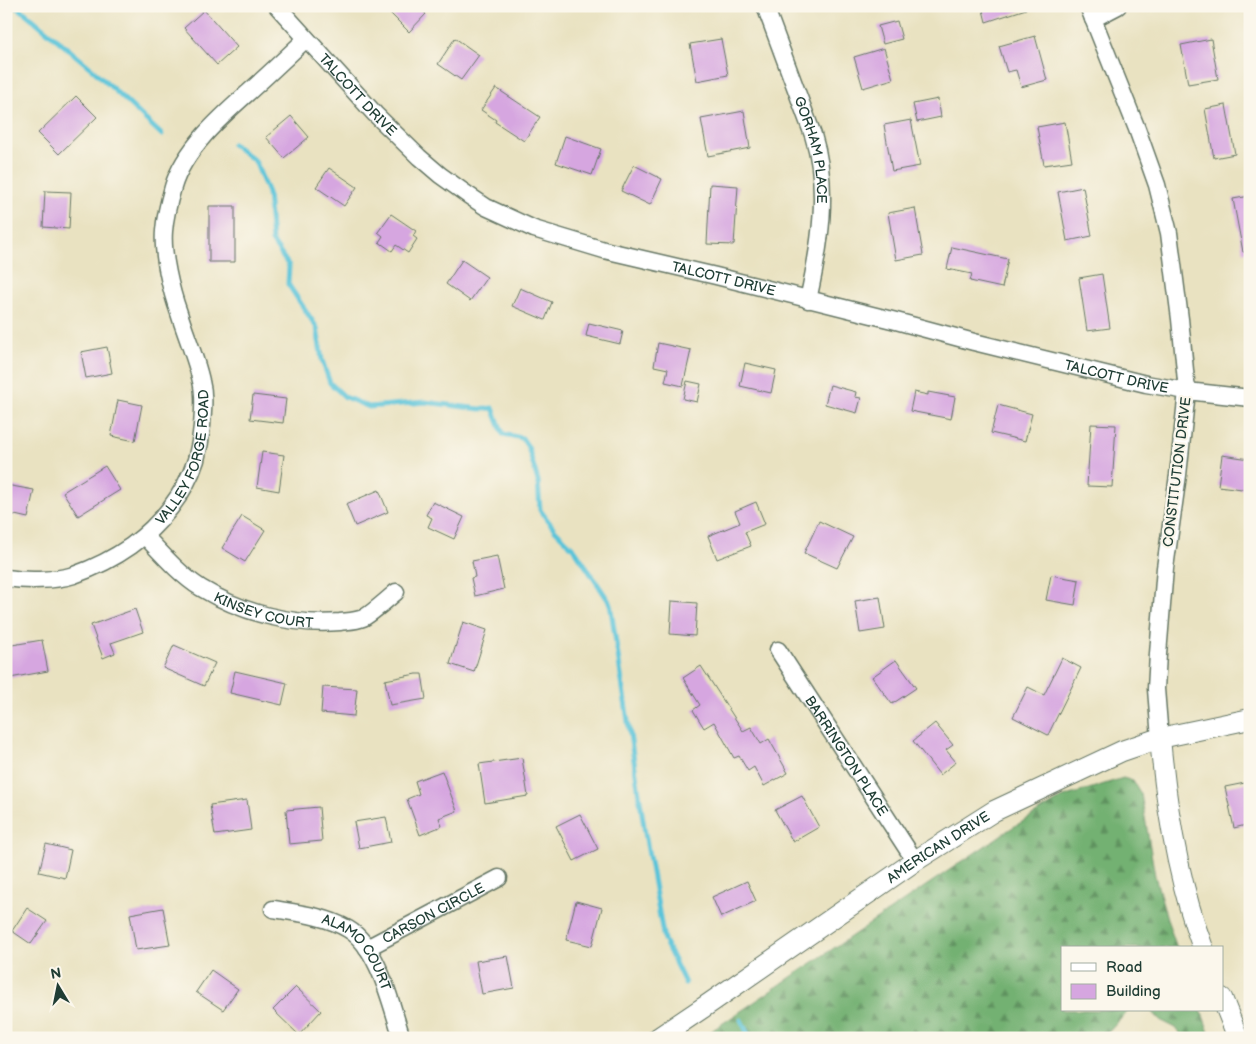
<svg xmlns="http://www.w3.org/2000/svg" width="1256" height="1044" viewBox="0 0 1256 1044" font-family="'Balsamiq Sans',sans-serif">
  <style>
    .forest { fill: url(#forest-firs); stroke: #497753 }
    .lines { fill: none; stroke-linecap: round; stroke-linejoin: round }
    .stream { stroke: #5cc4d9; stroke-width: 5 }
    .building { fill: #d6a6e0 }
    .minor-casing { stroke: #667765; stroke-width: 19 }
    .tertiary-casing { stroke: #667765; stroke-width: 22 }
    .minor { stroke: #fff; stroke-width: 16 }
    .tertiary { stroke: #fff; stroke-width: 20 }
    .labels { text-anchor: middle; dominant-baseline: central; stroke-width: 4.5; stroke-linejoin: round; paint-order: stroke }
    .street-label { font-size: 14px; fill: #1f3d34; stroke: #fbf7ec }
  </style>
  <defs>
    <pattern id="forest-firs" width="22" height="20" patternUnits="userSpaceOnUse" patternTransform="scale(1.25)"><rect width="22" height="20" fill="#73b172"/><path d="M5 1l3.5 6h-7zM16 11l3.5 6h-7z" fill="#5e915e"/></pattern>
  </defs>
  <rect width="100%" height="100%" fill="#fbf7ec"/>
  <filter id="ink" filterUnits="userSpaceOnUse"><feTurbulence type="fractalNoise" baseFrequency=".02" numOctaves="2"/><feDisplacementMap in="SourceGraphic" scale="10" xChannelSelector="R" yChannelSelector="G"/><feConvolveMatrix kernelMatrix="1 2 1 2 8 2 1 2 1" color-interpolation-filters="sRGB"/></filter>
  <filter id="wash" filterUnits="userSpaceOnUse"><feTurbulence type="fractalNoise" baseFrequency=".0096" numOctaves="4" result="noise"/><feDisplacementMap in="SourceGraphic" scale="20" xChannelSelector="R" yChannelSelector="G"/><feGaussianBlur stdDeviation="1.12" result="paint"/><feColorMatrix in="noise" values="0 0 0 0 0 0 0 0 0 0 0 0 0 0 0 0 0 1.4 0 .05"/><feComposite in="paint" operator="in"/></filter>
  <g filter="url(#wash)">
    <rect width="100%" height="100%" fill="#e9e2c1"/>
    <path class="forest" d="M1123 778 1133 781 1141 794 1155 876 1168 922 1177 948H1062V1010H1129L1103 1038H701L1010 829 1064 797Z
      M1151 1010H1201L1211 1038H1183L1176 1028 1160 1020Z"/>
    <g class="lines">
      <path class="stream" d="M14 6 24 12 92 69 162 135
        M233 144 255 161 268 193 272 241 289 266 288 284 317 328 322 360 330 383 345 397 369 407 425 402 480 409 493 408 503 434 522 438 528 447 538 481 540 510 555 530 575 550 610 603 645 833 664 940 685 983
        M741 1020 750 1038"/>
    </g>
    <g id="blocks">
      <path class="building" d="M383 6H417L426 14 409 32Z
        M982 6H1026V9L986 22Z
        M204 10 237 47 217 65 184 28Z
        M897 21 902 39 883 44 878 26Z
        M1035 36 1047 80 1021 87 1016 70 1007 72 999 46Z
        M455 38 479 55 461 80 438 64Z
        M721 39 728 75 697 81 690 44Z
        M1211 39 1218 79 1188 84 1181 45Z
        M884 48 893 79 863 88 854 57Z
        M496 88 540 117 524 141 495 122 496 120 481 110Z
        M76 96 97 117 59 154 38 133Z
        M938 99 941 117 917 122 913 104Z
        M1226 105 1235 154 1214 158 1205 109Z
        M744 111 750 148 708 156 701 119Z
        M291 116 309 137 284 158 266 137Z
        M911 120 920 166 892 171 884 125Z
        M1065 122 1072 161 1044 165 1037 127Z
        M565 136 601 149 592 175 556 163Z
        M634 165 662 179 650 205 621 191Z
        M329 168 357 187 344 206 316 187Z
        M710 184 738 186 734 245 707 244Z
        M1083 187 1092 236 1067 241 1058 192Z
        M45 191 71 192 69 229 43 227Z
        M1250 196V252H1243L1233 199Z
        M209 206H235V262H209Z
        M915 208 923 255 896 260 888 213Z
        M391 214 416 231 413 236 417 239 408 253 396 245 392 251 379 242 383 236 378 232Z
        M952 247 1008 259 1002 288 970 281 972 274 947 269Z
        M462 260 487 277 470 301 446 284Z
        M1102 274 1110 328 1087 331 1079 278Z
        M520 288 552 302 545 320 512 306Z
        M589 323 623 331 620 344 586 336Z
        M658 343 691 350 683 386 665 382 668 369 654 366Z
        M107 347 112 373 86 378 81 352Z
        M745 363 776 370 771 393 740 386Z
        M687 381 701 384 697 402 683 399Z
        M830 385 856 392 855 397 861 398 857 413 825 404Z
        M914 392 928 395V392L955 397 951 419 910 411Z
        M253 395 286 399 283 423 250 419Z
        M118 400 142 405 135 441 111 436Z
        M998 405 1032 414 1025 441 991 433Z
        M1091 424 1116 425 1112 487 1087 486Z
        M262 452 284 455 279 491 257 487Z
        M1222 455 1250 459V490L1218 486Z
        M105 466 120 490 78 516 63 492Z
        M6 485 34 490 28 518 6 513Z
        M379 490 388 512 355 526 346 504Z
        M433 502 464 517 454 539 428 527 432 518 426 515Z
        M756 502 765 524 745 532 751 546 717 559 708 536 740 523 735 511Z
        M242 516 265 530 245 562 222 548Z
        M819 521 853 537 837 568 804 553Z
        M497 556 504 589 475 596 471 578 475 577 472 561Z
        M1051 575 1079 580 1075 605 1046 600Z
        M880 597 885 629 860 633 855 601Z
        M672 601 697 603 695 636 670 634Z
        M135 609 143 632 111 643 115 653 103 658 91 625Z
        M463 622 487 630 474 672 450 664Z
        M42 640 48 671 10 678 6 655V646Z
        M174 645 215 663 204 686 163 668Z
        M1062 658 1081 668 1048 735 1013 717 1028 687 1044 695Z
        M896 660 916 688 892 704 872 677Z
        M701 666 743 731 751 727 761 744 769 739 788 773 764 786 754 767 748 771 739 756 734 758 714 722 704 728 693 710 700 705 683 678Z
        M235 671 287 683 282 705 230 693Z
        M416 674H422L426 699 390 705 385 680Z
        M323 687 357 689 354 716 321 713Z
        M935 723 953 745 946 750 956 762 940 775 913 741Z
        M522 758 528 796 485 803 479 764Z
        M442 771 457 811 439 818 442 826 420 835 407 799 419 794 415 781Z
        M1250 782V824L1234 828 1225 787Z
        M802 796 819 827 793 842 775 810Z
        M247 800 251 830 215 835 210 805Z
        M319 807 322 841 289 844 286 810Z
        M580 814 598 849 574 861 556 826Z
        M386 817 391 842 359 848 354 822Z
        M46 844 71 850 65 878 39 872Z
        M747 881 756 901 721 917 712 897Z
        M576 901 602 908 592 946 566 940Z
        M27 908 47 921 31 944 12 931Z
        M163 908 170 945 136 950 130 914Z
        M508 956 514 988 482 994 476 961Z
        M211 970 238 989 223 1010 196 992Z
        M296 987 321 1011 299 1035 273 1010Z"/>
    </g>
  </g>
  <g filter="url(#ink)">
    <use href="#blocks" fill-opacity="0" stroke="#667765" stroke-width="1"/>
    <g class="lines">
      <defs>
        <g id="minor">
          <path id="s1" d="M277 6 375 114 419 157 440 175 468 195 486 207 534 229 604 250 716 276 896 321 974 342 1146 384 1187 391 1250 398"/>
          <path id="s2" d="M765 6 813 135C830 189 820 246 808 300"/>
          <path d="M1088 6 1137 129 1157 185 1169 233 1180 319 1187 391 1178 475 1165 568 1158 654 1156 689 1160 738"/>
          <path d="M1093 19 1118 6"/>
          <path id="s3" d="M145 536C162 554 180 575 201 588 242 613 293 626 340 622 348 621 356 621 363 618 370 615 389 598 396 592"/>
          <path id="s4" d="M6 578C26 581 55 581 74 575 94 568 114 558 131 546 160 525 185 494 196 460 199 449 201 438 202 426 203 411 205 396 201 381 196 358 186 336 179 313 171 291 162 254 164 231 165 216 169 201 173 187 184 149 222 116 250 91 269 74 288 56 306 39"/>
          <path id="s5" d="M778 650 915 861"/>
          <path id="s6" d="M273 909C298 913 326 916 348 929 379 947 391 1005 402 1038"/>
          <path id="s7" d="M367 948 499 878"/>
        </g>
        <g id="tertiary">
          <path d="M1160 738C1166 806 1179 884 1203 948"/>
          <path d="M1222 998 1238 1038"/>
          <path id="s8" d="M658 1038 710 1003 915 861 994 811 1122 751 1160 738 1250 719"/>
        </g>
      </defs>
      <use href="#minor" class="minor-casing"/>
      <use href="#tertiary" class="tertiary-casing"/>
      <use href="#minor" class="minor"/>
      <use href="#tertiary" class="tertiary"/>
    </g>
  </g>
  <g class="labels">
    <g class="street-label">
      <text stroke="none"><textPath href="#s1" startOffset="120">TALCOTT DRIVE</textPath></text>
      <text stroke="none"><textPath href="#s2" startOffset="152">GORHAM PLACE</textPath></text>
      <text stroke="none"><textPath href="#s1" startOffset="540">TALCOTT DRIVE</textPath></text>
      <text stroke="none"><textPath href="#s1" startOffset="945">TALCOTT DRIVE</textPath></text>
      <text stroke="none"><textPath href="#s4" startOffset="241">VALLEY FORGE ROAD</textPath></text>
      <text transform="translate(1177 472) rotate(-83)">CONSTITUTION DRIVE</text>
      <text stroke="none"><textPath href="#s3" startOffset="144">KINSEY COURT</textPath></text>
      <text stroke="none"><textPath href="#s5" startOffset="126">BARRINGTON PLACE</textPath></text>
      <text stroke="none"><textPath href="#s8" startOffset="339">AMERICAN DRIVE</textPath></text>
      <text stroke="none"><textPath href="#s7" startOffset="75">CARSON CIRCLE</textPath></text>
      <text stroke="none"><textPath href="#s6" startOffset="101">ALAMO COURT</textPath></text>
    </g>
  </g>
  <rect width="1256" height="1044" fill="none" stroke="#fbf7ec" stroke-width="25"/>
  <rect x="1061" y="946" width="162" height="65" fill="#fbf7ec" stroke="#a3ada2"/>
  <rect x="1071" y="963" width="25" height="8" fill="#ffffff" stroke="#a3ada2"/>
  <text x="1106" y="972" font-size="15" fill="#1f3d34">Road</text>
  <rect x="1071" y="984" width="25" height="15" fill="#d6a6e0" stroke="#a3ada2"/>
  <text x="1106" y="996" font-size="15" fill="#1f3d34">Building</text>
  <g transform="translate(58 986) rotate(350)" stroke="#fbf7ec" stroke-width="4" paint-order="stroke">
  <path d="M0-4L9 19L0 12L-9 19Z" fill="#1f3d34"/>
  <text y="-8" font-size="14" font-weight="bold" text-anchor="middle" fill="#1f3d34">N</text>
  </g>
</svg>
